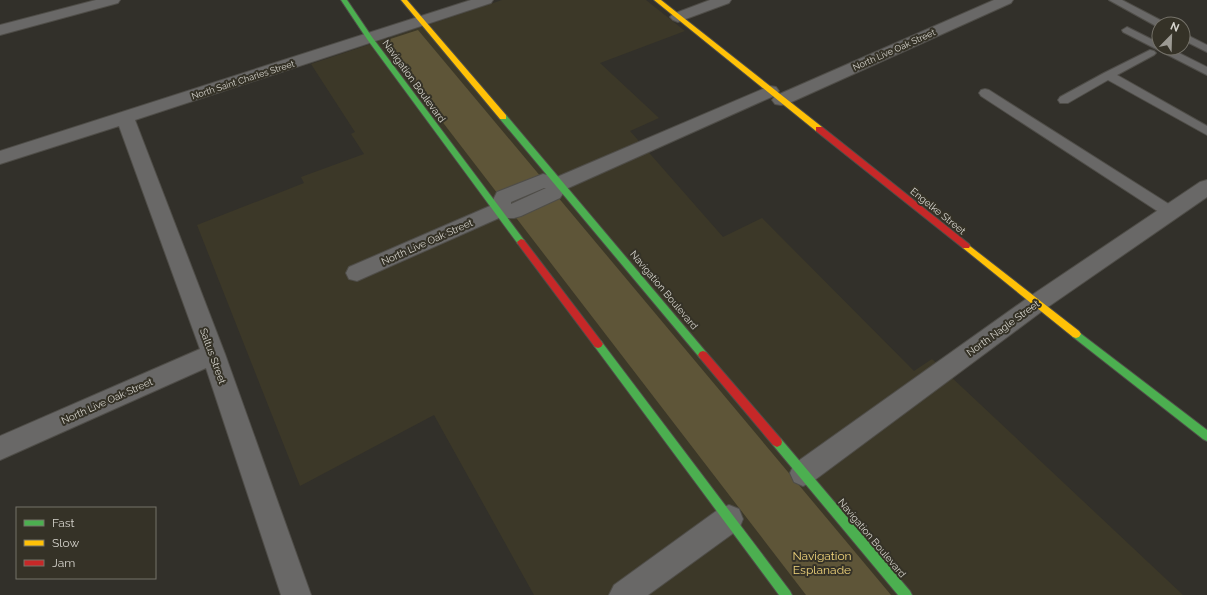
<svg xmlns="http://www.w3.org/2000/svg" width="1207" height="595" viewBox="0 0 1207 595" font-family="Raleway,sans-serif">
  <style>
    .built { fill: #3c3828 }
    .green { fill: #5e5538 }
    .lines { fill: none; stroke-linecap: round; stroke-linejoin: round }
    .lane-casing { stroke: #4f4d48; stroke-width: 2 }
    .street-casing { stroke: #4f4d48; stroke-width: 2 }
    .fast-casing { stroke: #4f4d48; stroke-width: 2 }
    .slow-casing { stroke: #4f4d48; stroke-width: 2 }
    .jam-casing { stroke: #4f4d48; stroke-width: 2 }
    .lane { fill: #696867; fill-rule: evenodd }
    .street { fill: #696867; fill-rule: evenodd }
    .fast { fill: #4caf50; fill-rule: evenodd }
    .slow { fill: #ffc107; fill-rule: evenodd }
    .jam { fill: #c62828; fill-rule: evenodd }
    .labels { text-anchor: middle; dominant-baseline: central; stroke-width: 4; stroke-linejoin: round; paint-order: stroke }
    .far-street-label { font-size: 9px; fill: #d5d3cc; stroke: #353227 }
    .street-label { font-size: 10px; fill: #d5d3cc; stroke: #353227 }
    .near-park-label { font-size: 12px; fill: #f0d47b; stroke: #353227 }
  </style>
  <rect width="100%" height="100%" fill="#32302a"/>
  <path class="built" d="M502 0H646L685 31 600 63 659 118 630 131 723 237 762 218 914 371 932 359 1183 595H534L434 415 300 486 197 225 304 183 301 177 364 154 351 134 355 132 311 64Z"/>
  <path class="green" d="M418 30 891 595H806L381 42Z"/>
  <g class="lines">
    <defs>
      <path id="lane" d="M1109 0H1122L1164 22 1165 24H1159V27L1156 26Z
        M1127 27 1159 43V48H1169L1207 67V75L1123 32 1122 30Z
        M1183 33 1207 45V52L1183 40Z
        M1150 50 1154 51 1156 53 1154 55 1117 75 1207 126V135L1108 80 1068 103H1060L1058 100 1060 97 1104 73Z
        M985 89 989 90 1175 208 1177 212 1175 216 1170 217 1165 216 981 96 979 93 981 90Z"/>
      <path id="street" d="M96 0H120L118 3 0 35V25Z
        M471 0H493L491 3 135 120 225 354 311 595H281L206 368 0 460V436L200 349 119 126 0 164V151Z
        M710 0H731L729 3 683 20 678 22 673 20 670 17 673 14Z
        M994 0H1013L1011 3 787 104 781 105 775 104 772 100 775 96Z
        M770 86 776 87 779 91 776 95 566 189 560 198 521 216 514 218H499L357 281 349 279 346 273 349 267 490 206 497 192 543 174 557 177ZM544 188H546L511 204V202Z
        M1207 180V197L1045 309 812 482 803 486 794 482 790 473 794 464 1029 297 1200 182Z
        M729 505 739 509 743 519 739 529 648 595H609L614 585 719 509Z"/>
      <path id="fast" d="M341 0H347L372 37 524 240 525 242 524 244H518L367 39Z
        M500 115H506L706 352 708 355 706 358 703 359 700 358 500 119Z
        M1076 330 1207 430V441L1203 439 1073 337 1071 334 1073 331Z
        M598 340 601 341 790 591 792 595H779L595 347 593 344 595 341Z
        M777 437 781 439 910 591 912 595H898L773 445 772 442 773 439Z"/>
      <path id="slow" d="M401 0H407L506 115V119H500Z
        M654 0H661L822 127V131H816Z
        M966 243 1079 331 1081 334 1079 337 1076 338 1073 337 963 248 962 246 963 244Z"/>
      <path id="jam" d="M816 127H822L969 244 970 246 969 248H963L816 131Z
        M521 239 524 240 601 341 603 344 601 347 598 348 595 347 518 244 517 242Z
        M703 351 706 352 781 439 782 442 781 445 777 447 773 445 700 358 698 355 700 352Z"/>
    </defs>
    <use href="#lane" class="lane-casing"/>
    <use href="#street" class="street-casing"/>
    <use href="#fast" class="fast-casing"/>
    <use href="#slow" class="slow-casing"/>
    <use href="#jam" class="jam-casing"/>
    <use href="#lane" class="lane"/>
    <use href="#street" class="street"/>
    <use href="#fast" class="fast"/>
    <use href="#slow" class="slow"/>
    <use href="#jam" class="jam"/>
  </g>
  <g class="labels">
    <g class="far-street-label">
      <text transform="translate(894 50) rotate(-24)">North Live Oak Street</text>
      <text transform="translate(243 80) rotate(-18)">North Saint Charles Street</text>
    </g>
    <g class="street-label">
      <text transform="translate(414 81) rotate(54)">Navigation Boulevard</text>
      <text transform="translate(938 211) rotate(39)">Engelke Street</text>
      <text transform="translate(427 242) rotate(-24)">North Live Oak Street</text>
      <text transform="translate(664 290) rotate(50)">Navigation Boulevard</text>
      <text transform="translate(1003 328) rotate(-36)">North Nagle Street</text>
      <text transform="translate(213 356) rotate(70)">Saltus Street</text>
      <text transform="translate(107 401) rotate(-24)">North Live Oak Street</text>
      <text transform="translate(872 538) rotate(50)">Navigation Boulevard</text>
    </g>
    <g class="near-park-label">
      <text x="822" y="556">Navigation<tspan x="822" dy="14">Esplanade</tspan></text>
    </g>
  </g>
  <rect x="16" y="507" width="140" height="72" fill="#353227" stroke="#757269"/>
  <rect x="24" y="520" width="20" height="6" fill="#4caf50" stroke="#757269"/>
  <text x="52" y="527" font-size="12" fill="#d5d3cc">Fast</text>
  <rect x="24" y="540" width="20" height="6" fill="#ffc107" stroke="#757269"/>
  <text x="52" y="547" font-size="12" fill="#d5d3cc">Slow</text>
  <rect x="24" y="560" width="20" height="6" fill="#c62828" stroke="#757269"/>
  <text x="52" y="567" font-size="12" fill="#d5d3cc">Jam</text>
  <g transform="translate(1171 36) rotate(23)"><circle r="19" fill="#353227" stroke="#757269"/>
  <path d="M0-3L7 15L0 10L-7 15Z" fill="#9c9a93"/>
  <text y="-6" font-size="11" font-weight="bold" text-anchor="middle" fill="#d5d3cc">N</text>
  </g>
</svg>
